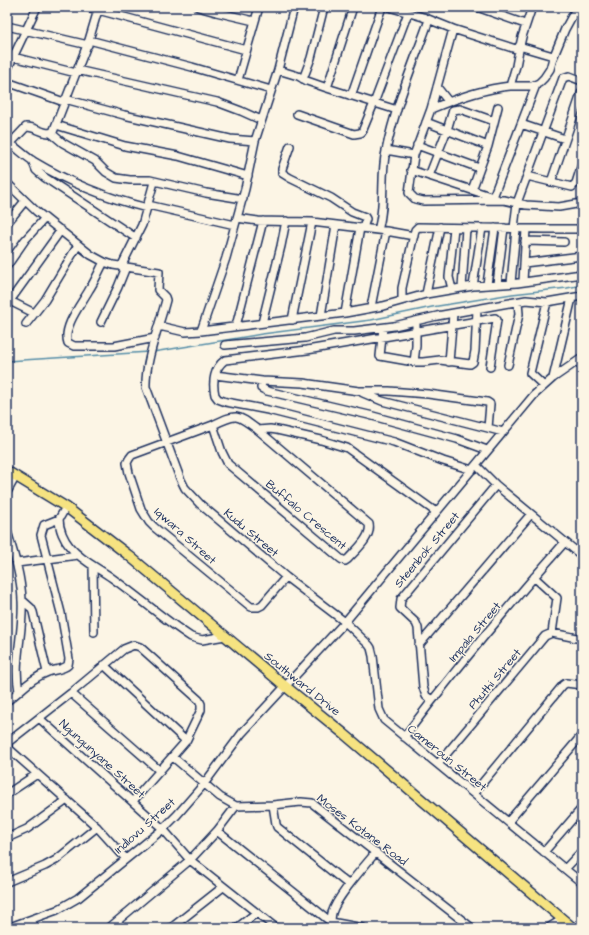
<svg xmlns="http://www.w3.org/2000/svg" width="589" height="935" viewBox="0 0 589 935" font-family="'Architects Daughter',sans-serif">
  <style>
    .lines { fill: none; stroke-linecap: round; stroke-linejoin: round }
    .stream { stroke: #558da8; stroke-width: 1.5 }
    .minor-casing { stroke: #1b2f5e; stroke-width: 10 }
    .major-casing { stroke: #1b2f5e; stroke-width: 12 }
    .minor { stroke: #fcf5e5; stroke-width: 7 }
    .major { stroke: #f6e381; stroke-width: 9 }
    .labels { text-anchor: middle; dominant-baseline: central; stroke-width: 3; stroke-linejoin: round; paint-order: stroke }
    .street-label { font-size: 12px; fill: #1b2f5e; stroke: #fcf5e5 }
  </style>
  <rect width="100%" height="100%" fill="#fcf5e5"/>
  <filter id="ink" filterUnits="userSpaceOnUse"><feTurbulence type="fractalNoise" baseFrequency=".025" numOctaves="2"/><feDisplacementMap in="SourceGraphic" scale="8" xChannelSelector="R" yChannelSelector="G"/><feConvolveMatrix kernelMatrix="1 2 1 2 8 2 1 2 1" color-interpolation-filters="sRGB"/></filter>
  <g filter="url(#ink)">
    <g class="lines">
      <path class="stream" d="M153 352 262 334 371 320 432 307 512 294 567 288 582 285
        M7 361 149 352"/>
      <defs>
        <path id="minor" d="M87 7 246 50
          M198 7 216 12 254 21
          M389 7 423 17 453 29
          M477 7 525 24
          M532 7 522 37 519 50 453 29 431 109 414 155 409 193 415 199 423 201 504 200 526 205 559 207 582 203
          M98 10 89 40 192 67 271 90
          M7 26 88 45
          M519 46 553 56
          M13 57 76 73
          M7 70 37 7
          M77 70 217 102 241 111 261 120
          M278 70 298 76 307 81 327 88 397 110
          M303 79 311 58 324 7
          M238 80 259 7
          M7 82 64 102
          M510 86H532L539 83 544 78 550 69 553 58 565 29 577 7
          M437 87 448 101
          M327 88 353 7
          M351 96 382 7
          M65 99 124 115 230 139 255 141
          M431 109C457 98 482 89 510 86L516 66 519 50
          M297 114 354 134 360 133 362 132 374 103 408 13
          M426 122 488 146
          M521 124 565 139
          M56 125 125 146 178 156 248 176
          M51 133 63 143 95 161 106 172 116 178 130 180H150L206 193 243 199
          M11 144C18 149 25 156 33 161 68 182 107 198 147 208
          M417 145 479 168
          M290 146 282 169V173L290 178 331 198 352 212 365 217 366 219 363 228
          M7 147 26 127C35 126 45 136 53 132L89 40
          M386 150 414 155
          M32 160 36 170 44 177 136 238
          M411 170 496 198
          M429 176 447 130 453 110 460 109 494 121
          M527 176 572 187 576 183 582 164
          M551 182 582 91
          M7 183 36 211 91 255 104 262 113 265 159 272 158 290 165 297 166 300C159 327 145 360 146 387L180 478 185 488 200 504 286 577 345 622 369 645 371 648 373 656 379 709 384 720 582 883
          M472 190 488 146 498 107
          M493 197 536 85
          M148 205 235 225
          M237 218 258 221 312 222 386 231 371 307
          M7 223 25 201
          M514 228 517 203 563 78 569 76 582 81
          M378 230C386 204 380 176 386 151 395 106 414 62 429 20
          M386 231 414 236
          M525 241 564 242
          M104 262C99 271 95 281 89 290 82 303 62 327 68 343L74 346H114L155 338
          M524 263 582 256
          M7 266 25 240 45 218
          M121 267 142 225 154 182
          M523 281 526 229
          M511 283 516 229
          M487 284 495 228
          M497 284 504 228
          M473 286 482 228
          M462 288 466 228
          M452 289 449 277 454 228
          M426 294 440 227
          M402 300V288L415 230 418 227 545 229H582
          M10 301 34 313
          M7 305 61 230
          M345 313 360 228
          M321 316 336 225
          M292 320 312 222
          M416 321V346L414 362H423L440 360 470 364 473 362 475 351 477 310
          M101 322 118 287 126 267
          M262 323 281 246 286 221
          M26 324 45 300 78 245
          M159 326 185 332 201 331 345 313 383 306 426 294 473 286 517 283 582 274
          M236 326 263 221
          M383 328 380 356 414 362
          M201 331 226 258 237 218 245 189 255 141 278 70 294 7
          M225 345 305 338 334 331H354L394 326 437 316 526 300 547 302 582 296
          M449 362 453 314
          M508 365 519 314 518 302
          M215 375 262 381 303 383 359 391H389L428 394 487 402 490 404 488 428 503 432
          M553 378 572 298
          M262 381 261 388 267 391 369 415 457 439 487 450
          M544 386 530 373 547 302
          M363 393 382 401 488 428
          M213 425 222 452 228 464 341 559 345 561 348 559C356 550 372 537 369 524L258 430C237 414 237 413 213 425L132 455 129 459 127 463 129 473 141 509 149 522 154 527 251 607H258L262 605 286 577
          M258 430 270 429 277 430 321 440 347 448 436 512
          M476 465 496 485 582 556
          M472 470 443 461 394 442 268 410 226 402 218 399 215 395C212 382 214 368 225 360L307 350 495 318 497 320 490 367
          M7 492 16 476
          M66 507 59 519C59 529 64 540 70 547 82 561 98 568 112 578 139 597 163 619 191 637L202 640 225 636
          M7 531C14 554 21 576 22 600 24 631 13 661 19 691
          M17 563 78 555
          M93 566 94 632
          M534 577 557 598 552 633
          M22 600 31 608 33 612 47 672
          M419 645 531 514
          M104 665 186 741
          M71 693 160 771
          M432 700 426 696 423 687 418 628 416 623 400 608 401 599 496 485
          M7 701C21 691 31 678 48 672 55 669 63 670 68 665L69 659 61 613 41 535 44 525 59 519
          M39 718 163 829 190 860 276 928
          M404 737C455 670 509 605 565 542
          M7 743 71 693 124 649 134 645 140 647 199 700 201 704V710L186 741 133 801
          M7 747 97 827 126 859
          M173 757 220 797 236 806 273 805 301 802 312 803 472 928
          M438 764 545 636 552 633 582 639
          M474 793 563 685 566 683 582 685
          M7 794 37 774
          M273 805 276 824 277 827 349 885
          M508 822 582 735
          M217 831 331 922 363 928
          M7 838 27 829 67 800
          M544 852 582 808
          M565 869 582 851
          M7 882 45 866 56 860 97 827
          M32 919 34 928
          M7 928 57 910 78 898 163 829 177 815 204 784 242 733 345 622 534 395 553 378 582 358
          M109 928 190 860 217 831 236 806
          M171 928 223 887
          M237 928 256 913
          M331 928C331 923 331 917 332 913 337 896 364 867 376 852
          M548 928 563 919"/>
        <path id="major" d="M7 471 66 507 127 554 285 686 343 733 573 928"/>
      </defs>
      <use href="#minor" class="minor-casing"/>
      <use href="#major" class="major-casing"/>
      <use href="#minor" class="minor"/>
      <use href="#major" class="major"/>
    </g>
  </g>
  <g class="labels">
    <g class="street-label">
      <text transform="translate(306 515) rotate(40)">Buffalo Crescent</text>
      <text transform="translate(251 533) rotate(40)">Kudu Street</text>
      <text transform="translate(185 536) rotate(42)">Iqwara Street</text>
      <text transform="translate(427 550) rotate(-50)">Steenbok Street</text>
      <text transform="translate(475 632) rotate(-50)">Impala Street</text>
      <text transform="translate(495 679) rotate(-50)">Phuthi Street</text>
      <text transform="translate(302 684) rotate(39)">Southward Drive</text>
      <text transform="translate(447 758) rotate(39)">Cameroun Street</text>
      <text transform="translate(102 759) rotate(42)">Ngungunyane Street</text>
      <text transform="translate(145 826) rotate(-42)">Indlovu Street</text>
      <text transform="translate(362 830) rotate(37)">Moses Kotane Road</text>
    </g>
  </g>
  <rect width="589" height="935" fill="none" stroke="#fcf5e5" stroke-width="24"/>
  <rect x="12" y="12" width="565" height="911" fill="none" stroke="#1b2f5e" stroke-width="1.5" filter="url(#ink)"/>
</svg>
